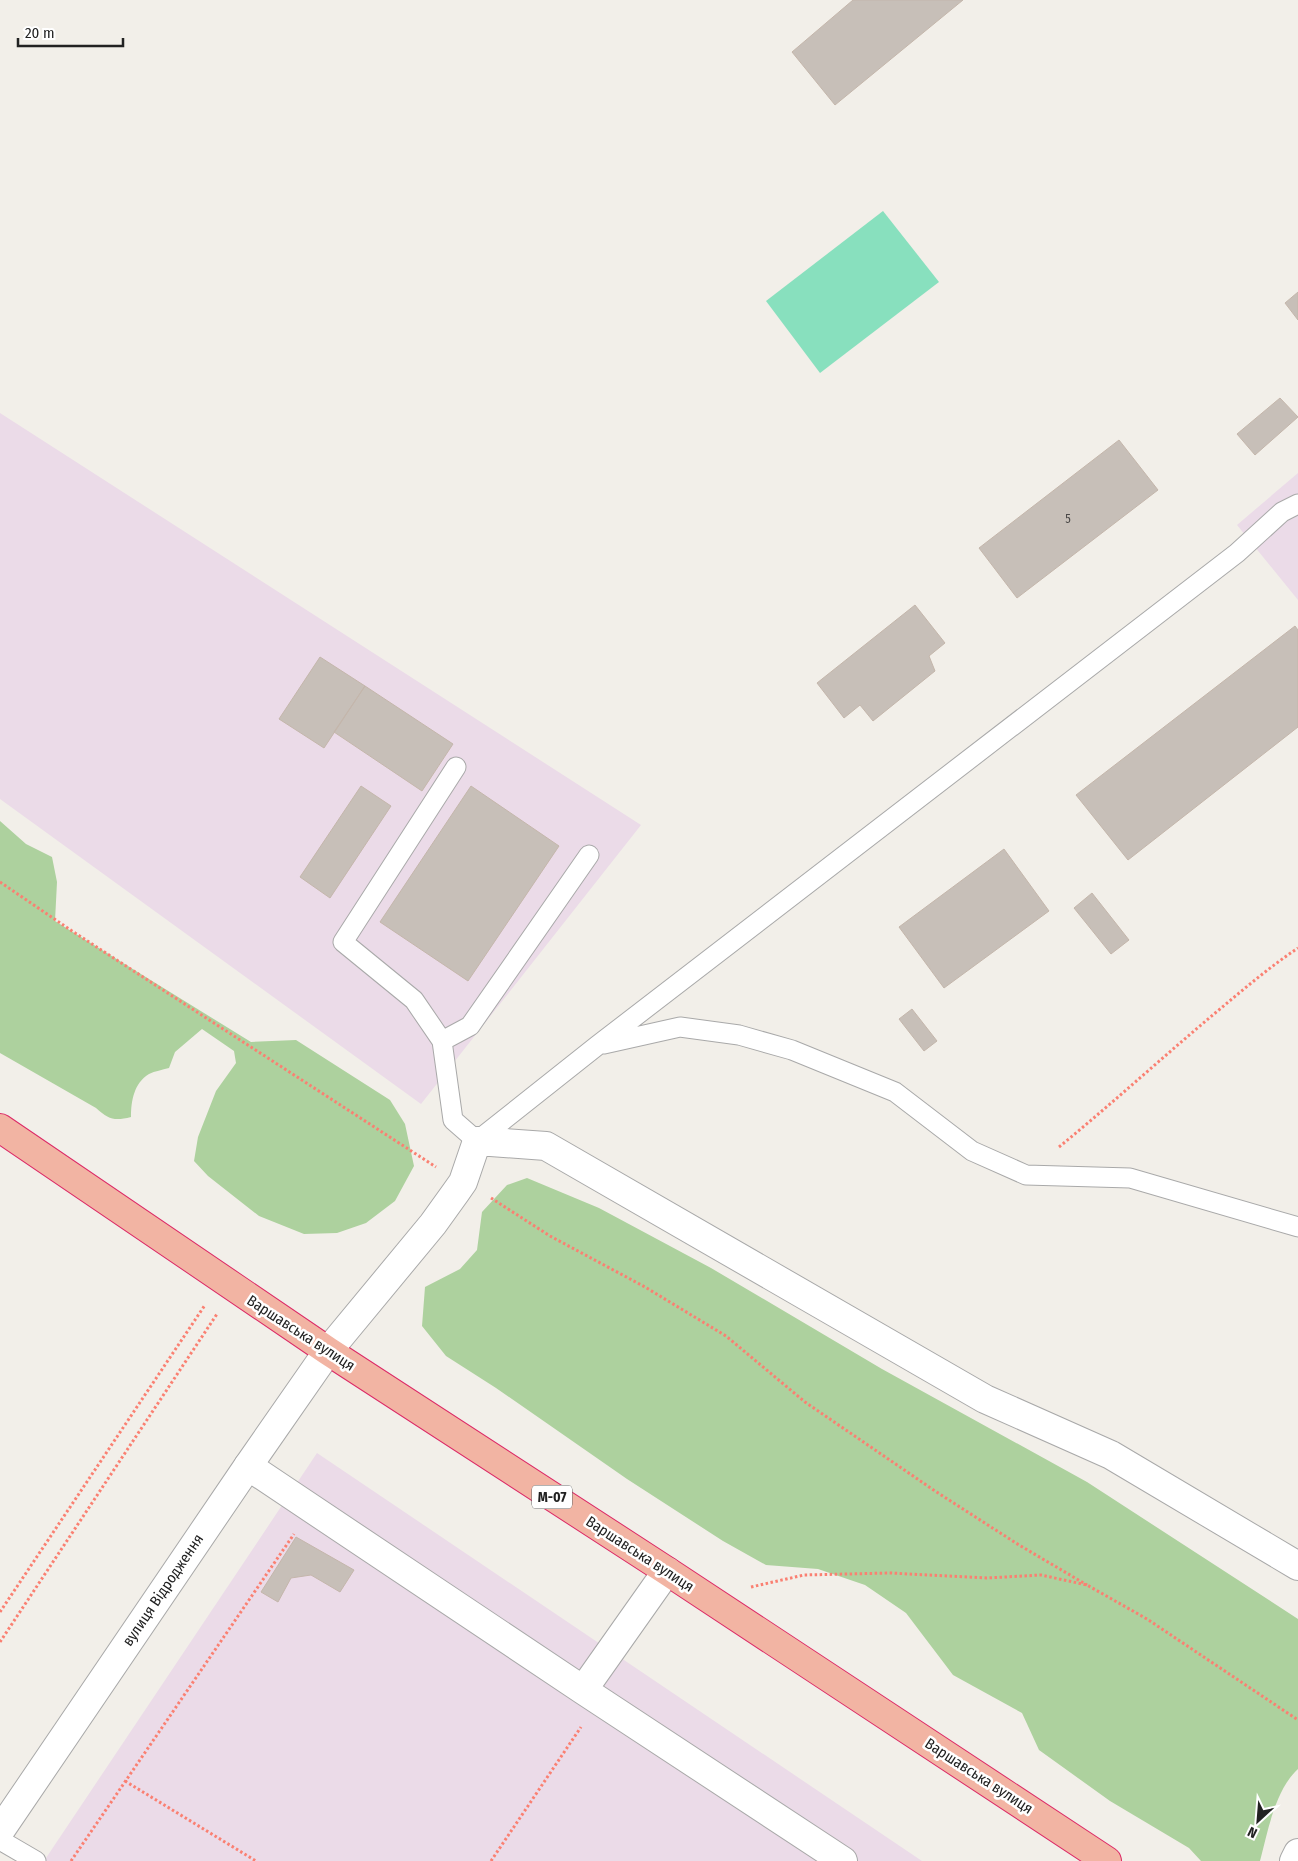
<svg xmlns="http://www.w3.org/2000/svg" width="1298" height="1861" viewBox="0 0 1298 1861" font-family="'Fira Sans Condensed',sans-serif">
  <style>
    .industrial { fill: #ebdbe8 }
    .forest { fill: #add19e }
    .pitch { fill: #88e0be }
    .building { fill: #c7bfb8; stroke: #c4b6ab }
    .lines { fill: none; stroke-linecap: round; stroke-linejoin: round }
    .service-casing { stroke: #a9a9a9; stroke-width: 21 }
    .minor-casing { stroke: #a9a9a9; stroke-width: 30 }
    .tertiary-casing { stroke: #a9a9a9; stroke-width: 30 }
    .trunk-casing { stroke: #dc2a67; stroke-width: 30 }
    .path { stroke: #fa8072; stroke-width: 3; stroke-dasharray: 2.5 2.5; stroke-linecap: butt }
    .service { stroke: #fff; stroke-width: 19 }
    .minor { stroke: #fff; stroke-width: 28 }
    .tertiary { stroke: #fff; stroke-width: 28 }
    .trunk { stroke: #f2b4a3; stroke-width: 28 }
    .labels { text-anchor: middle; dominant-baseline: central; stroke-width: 5; stroke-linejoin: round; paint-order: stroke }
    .number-label { font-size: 12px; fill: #4b4948 }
    .shield { fill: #fff; stroke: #646464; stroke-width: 1 }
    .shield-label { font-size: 14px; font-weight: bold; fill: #222 }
    .street-label { font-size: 15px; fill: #222; stroke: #fff }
  </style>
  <rect width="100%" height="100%" fill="#f2efe9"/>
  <path class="industrial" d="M0 413 641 825 421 1104 0 799Z
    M1298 473V600L1237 525Z
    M317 1453 922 1861H44Z"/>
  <path class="forest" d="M0 821 26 844 52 857 57 882 55 921 251 1042 296 1040 390 1100 405 1124 414 1166 395 1201 366 1223 337 1233 304 1234 259 1216 208 1176 194 1161 198 1137 216 1091 236 1063 234 1051 202 1029 175 1052 169 1068C162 1070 155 1071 149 1074 134 1083 131 1101 131 1117 115 1121 109 1120 96 1108L0 1053Z
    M527 1178 599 1208 711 1268 882 1369 1087 1482 1298 1619V1769C1275 1790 1268 1831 1260 1861H1201L1189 1848 1110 1801 1039 1750 1022 1713 953 1675 906 1613 865 1585 818 1569 766 1565 723 1541 627 1479 496 1388 446 1356 422 1326 425 1287 460 1269 477 1250 482 1212 507 1185Z"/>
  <path class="pitch" d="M883 211 939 282 820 373 766 301Z"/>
  <path class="building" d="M853 0H963L835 105 792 52Z
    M1298 292V320L1285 303Z
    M1280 398 1298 417 1255 455 1237 434Z
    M1119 440 1158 490 1017 598 979 548Z
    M915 605 945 643 929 656 935 671 873 721 860 705 844 718 817 683Z
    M1295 626 1298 630V727L1128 860 1076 795Z
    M320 657 365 686 324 748 279 719Z
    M365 686 453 744 422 791 334 732Z
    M361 786 391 806 330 898 300 877Z
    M471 786 559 846 468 981 380 922Z
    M1004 849 1049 911 944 988 899 927Z
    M1092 893 1129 940 1111 954 1074 908Z
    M912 1009 937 1041 924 1051 899 1019Z
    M296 1537 354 1570 340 1592 311 1575 291 1578 278 1602 261 1592Z"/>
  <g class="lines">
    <defs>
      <path id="service" d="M456 767 343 942 414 1000 442 1041 453 1120 477 1141 598 1045 1237 553 1282 512 1298 504
        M442 1041 470 1026 589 855
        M604 1044 680 1027 739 1035 792 1050 895 1092 972 1151 1026 1175 1130 1178 1298 1227
        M0 1840 36 1861"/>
      <path id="minor" d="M328 1351 433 1224 456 1192 463 1182 477 1141 546 1146 985 1399 1111 1455 1298 1566
        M248 1466 583 1690 843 1861
        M583 1690 667 1571
        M1294 1861 1298 1853"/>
      <path id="tertiary" d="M0 1831 248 1466 328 1351"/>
      <path id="trunk" d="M0 1128 328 1351 667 1571 1107 1861"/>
    </defs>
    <use href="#service" class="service-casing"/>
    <use href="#minor" class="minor-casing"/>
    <use href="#tertiary" class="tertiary-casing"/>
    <use href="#trunk" class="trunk-casing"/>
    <path class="path" d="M0 882 72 931 436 1167
      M1059 1147C1114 1102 1166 1054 1220 1009 1245 988 1271 966 1298 948
      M491 1198 550 1236 645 1287 726 1336 805 1402 935 1491 1019 1545 1087 1585
      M751 1587 804 1575 890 1573 987 1578 1041 1575 1087 1585 1147 1619 1298 1720
      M0 1612 205 1305
      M0 1642 217 1314
      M125 1781 256 1861
      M71 1861 294 1534
      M491 1861 581 1727"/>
    <use href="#service" class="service"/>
    <use href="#minor" class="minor"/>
    <use href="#tertiary" class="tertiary"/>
    <use href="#trunk" class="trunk"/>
  </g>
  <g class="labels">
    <g class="number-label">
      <text x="1068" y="519">5</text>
    </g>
    <rect class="shield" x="532" y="1485.5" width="40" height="23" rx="4"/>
    <g class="shield-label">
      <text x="552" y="1497">М-07</text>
    </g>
    <g class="street-label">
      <text transform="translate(301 1333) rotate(33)">Варшавська вулиця</text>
      <text transform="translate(640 1554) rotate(33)">Варшавська вулиця</text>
      <text transform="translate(163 1590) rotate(-56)">вулиця Відродження</text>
      <text transform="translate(979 1776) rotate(33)">Варшавська вулиця</text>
    </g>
  </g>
  <g transform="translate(1258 1821) rotate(206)" stroke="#ffffff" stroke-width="4" paint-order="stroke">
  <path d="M0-4L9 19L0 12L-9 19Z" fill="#222222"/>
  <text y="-8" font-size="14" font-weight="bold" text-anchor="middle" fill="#222222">N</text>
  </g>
  <path d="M18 38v8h105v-8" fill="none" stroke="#222222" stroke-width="2.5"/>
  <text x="25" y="38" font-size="15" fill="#222222" stroke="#ffffff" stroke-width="4" paint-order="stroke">20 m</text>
</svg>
